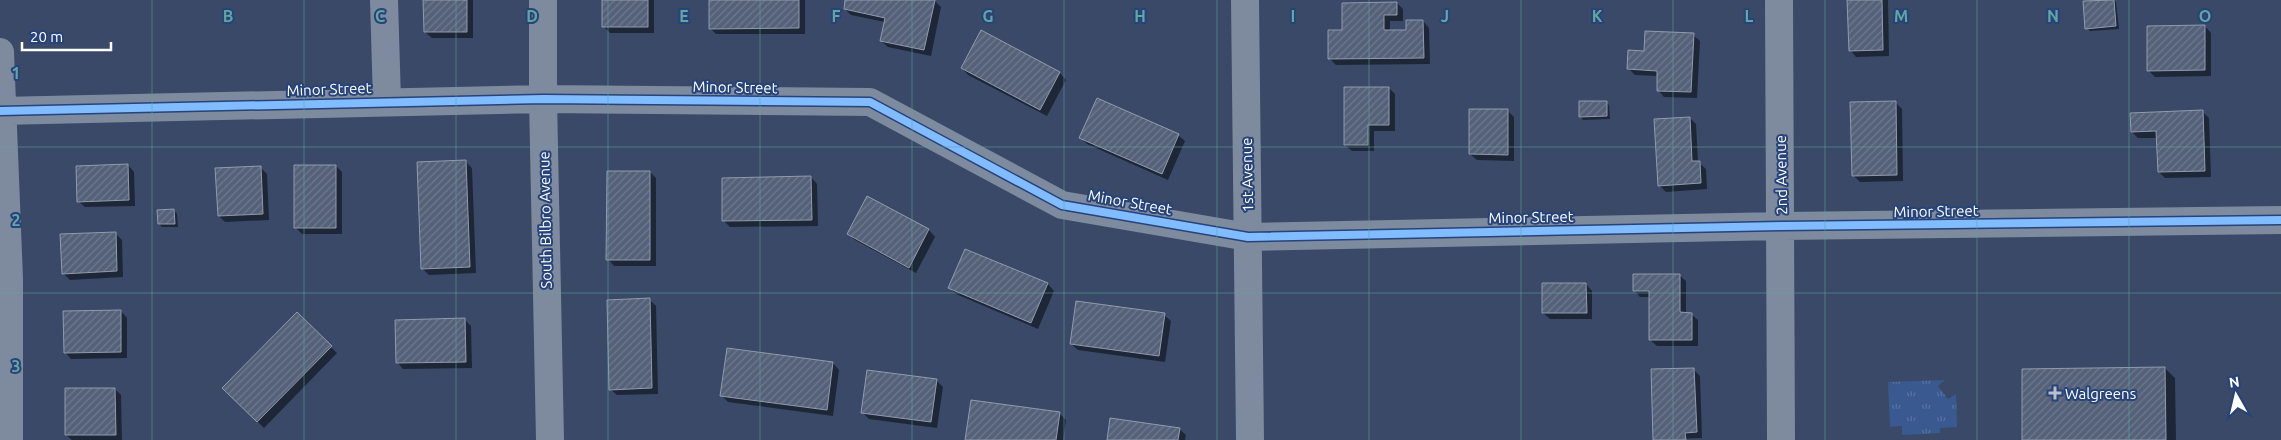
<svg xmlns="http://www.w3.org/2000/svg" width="2281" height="440" viewBox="0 0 2281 440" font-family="Ubuntu,sans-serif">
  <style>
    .grass { fill: url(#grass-tufts) }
    .shadow { fill: #0007 }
    .building { fill: url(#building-hatch); stroke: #919bad }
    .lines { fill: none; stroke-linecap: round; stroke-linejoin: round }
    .minor { stroke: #7e8a9e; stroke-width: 28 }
    .cycleway-casing { stroke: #26437a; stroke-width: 11 }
    .cycleway { stroke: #80bcff; stroke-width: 8 }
    .grid { fill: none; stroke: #63a6a1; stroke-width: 1; stroke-opacity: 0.55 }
    .poi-dot { fill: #babfca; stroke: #26437a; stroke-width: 2 }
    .labels { text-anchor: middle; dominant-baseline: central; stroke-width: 4; stroke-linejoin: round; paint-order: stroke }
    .street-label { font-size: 15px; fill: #fff; stroke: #26437a }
    .poi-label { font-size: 15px; fill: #fff; stroke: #26437a; text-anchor: start }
    .grid-label { font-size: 16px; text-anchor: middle; font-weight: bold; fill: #63a6a1; stroke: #26437a; stroke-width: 4; stroke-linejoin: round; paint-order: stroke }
  </style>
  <defs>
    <pattern id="grass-tufts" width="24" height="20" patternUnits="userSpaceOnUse" patternTransform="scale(1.25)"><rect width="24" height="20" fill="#3a5991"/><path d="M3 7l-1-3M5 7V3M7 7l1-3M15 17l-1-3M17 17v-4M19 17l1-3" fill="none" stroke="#5872a2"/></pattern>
    <pattern id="building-hatch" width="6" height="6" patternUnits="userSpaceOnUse" patternTransform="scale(1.25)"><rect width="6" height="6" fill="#546179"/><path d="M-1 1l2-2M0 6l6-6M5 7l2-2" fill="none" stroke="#6e798d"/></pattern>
  </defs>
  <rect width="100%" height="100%" fill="#394967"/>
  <path class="grass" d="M1945 380 1938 386 1948 399 1956 394 1957 427 1940 428V433L1902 435V426L1890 427 1888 382Z"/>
  <path class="shadow" d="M425 0H473V38H432L425 32Z
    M604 0H654V33H610L604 27Z
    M710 0H805V34H716L710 28Z
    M847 0H934L941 7 931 56 888 47 881 41 885 22 851 15 845 9Z
    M1848 0H1888L1889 56 1856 57 1850 50Z
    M2114 0 2116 2 2119 29 2090 31 2087 28 2084 2Z
    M1397 3 1403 9V21H1390V31H1407L1423 21 1429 28 1430 64 1336 65 1329 58 1343 32Z
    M2205 26 2211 33V76L2155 77 2149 71Z
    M982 32 1060 73 1066 80 1047 116 968 75 962 68Z
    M1693 35 1700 41 1697 98 1664 97 1658 90V76L1635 75 1628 68 1645 53Z
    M1389 88 1395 94V131H1374V151H1352L1345 145Z
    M1606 102 1609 105 1610 119 1583 120 1580 116Z
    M1895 102 1902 109 1903 181 1860 182 1853 175Z
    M1508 111 1514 117V161L1477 160 1470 154Z
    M2203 112 2209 118 2211 177 2165 178 2159 172 2158 138H2138L2132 132Z
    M1690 118 1696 124 1698 162 1706 169 1707 189 1666 192 1659 185Z
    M1178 135 1185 141 1168 180 1087 144 1081 138Z
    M465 161 472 168 476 273 429 275 422 268Z
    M128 165 134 172 135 206 85 207 78 201Z
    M336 166 342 172V234H302L295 227Z
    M261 168 267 174 269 220 225 222 219 216Z
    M650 172 656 178V266H614L608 259Z
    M811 177 817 184 818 226 730 227 724 221Z
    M868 198 929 230 935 237 916 273 855 240 848 234Z
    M174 210 177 214 178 227H162L159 224Z
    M115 233 122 240 123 277 70 280 63 273Z
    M966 250 1048 284 1054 291 1038 329 956 294 950 288Z
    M1679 275 1686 281V314H1691L1698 320V346H1657L1650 340V297H1640L1634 290Z
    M1586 284 1592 291V319H1550L1543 313Z
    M650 300 656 306 658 394 617 395 610 389Z
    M121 311 127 318V358L71 359 65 352Z
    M297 314 337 353 264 428 224 388Z
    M1164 315 1171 321 1165 362 1078 350 1071 344Z
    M465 320 471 326 472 368 403 369 397 362Z
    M833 363 839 370 833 416 728 402 722 396Z
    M2165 368 2175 378 2176 440H2024Z
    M1693 369 1700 376 1702 438 1654 440Z
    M936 380 943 387 937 428 869 419 862 412Z
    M115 389 121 395 122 440H72L66 435Z
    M1059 413 1066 420 1063 440H967Z
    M1179 429 1186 435 1185 440H1108Z"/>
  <path class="building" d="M423 0H467V32H424Z
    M602 0H648V27H602Z
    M709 0H799V28L709 29Z
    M845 0H935L924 50 880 41 885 18 844 9Z
    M1847 0H1882L1883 50 1849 51Z
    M2114 0 2116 26 2085 29 2083 1Z
    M1397 2V15H1384V30H1406V20H1423L1424 58 1328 59V30H1342V3Z
    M2205 25V70L2147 71V26Z
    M981 30 1060 72 1040 110 961 68Z
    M1645 31 1694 33 1691 92 1657 91V71L1627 69 1628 50 1644 51Z
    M1344 87H1389V125H1368V145H1344Z
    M1097 98 1179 134 1162 174 1079 138Z
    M1579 101H1607V116L1579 117Z
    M1896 101 1897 175 1852 176 1850 102Z
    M1469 109H1508V155L1469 154Z
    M2203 110 2205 171 2158 172 2156 131 2131 132 2130 113Z
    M1690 117 1692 161H1700L1701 183 1658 186 1654 119Z
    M466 160 470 267 421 269 417 162Z
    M128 164 129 200 77 202 76 166Z
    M294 165H336V228H294Z
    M261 166 263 214 218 216 215 168Z
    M607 171H650V260H606Z
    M811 176 812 220 722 221V178Z
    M867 196 929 229 909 268 847 234Z
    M174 209 175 224H158L157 210Z
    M116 232 117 271 62 274 60 234Z
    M965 249 1048 283 1031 323 948 288Z
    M1633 274H1680V312L1692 313V340H1649V291H1633Z
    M1542 283H1586L1587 313H1542Z
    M650 298 652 388 609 390 607 300Z
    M1076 301 1165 313 1159 356 1070 344Z
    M121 310V352L64 353 63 311Z
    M297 312 332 346 257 422 222 388Z
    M465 318 466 362 396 363 395 320Z
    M727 348 833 362 827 410 720 396Z
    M2165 367 2166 440H2022V369Z
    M1694 368 1697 432 1685 433 1686 440H1653L1651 369Z
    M867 370 937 379 931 422 861 413Z
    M65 388H115L116 435H65Z
    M971 400 1060 412 1056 440H965Z
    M1110 418 1180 428 1178 440H1107Z"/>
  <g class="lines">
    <path class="minor" d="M384 0 387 101
      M543 0V99L550 440
      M1245 0 1250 440
      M1779 0 1781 440
      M0 52 9 279V440
      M0 111 543 99 870 102 1062 205 1248 237 1782 226 2281 220"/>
    <defs>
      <path id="cycleway" d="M0 111 543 99 870 102 1062 205 1248 237 1782 226 2281 220"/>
    </defs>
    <use href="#cycleway" class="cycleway-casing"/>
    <use href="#cycleway" class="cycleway"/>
  </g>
  <path class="grid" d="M152 0V440M304 0V440M456 0V440M608 0V440M760 0V440M912 0V440M1064 0V440M1217 0V440M1369 0V440M1521 0V440M1673 0V440M1825 0V440M1977 0V440M2129 0V440M0 147H2281M0 293H2281"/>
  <path class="poi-dot" d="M2052.5 385.5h5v5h5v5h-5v5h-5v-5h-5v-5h5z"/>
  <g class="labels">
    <g class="street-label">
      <text transform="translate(735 87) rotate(1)">Minor Street</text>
      <text transform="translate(329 89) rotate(-2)">Minor Street</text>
      <text transform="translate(1247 175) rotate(-91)">1st Avenue</text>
      <text transform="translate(1781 175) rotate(-91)">2nd Avenue</text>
      <text transform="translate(1130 202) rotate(10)">Minor Street</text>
      <text transform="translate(1936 211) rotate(-1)">Minor Street</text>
      <text transform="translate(1531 217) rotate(-1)">Minor Street</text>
      <text transform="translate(545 220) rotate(-91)">South Bilbro Avenue</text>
    </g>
    <g class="poi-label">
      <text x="2065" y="393">Walgreens</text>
    </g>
  </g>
  <g class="grid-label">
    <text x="228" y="22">B</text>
    <text x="380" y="22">C</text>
    <text x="532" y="22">D</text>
    <text x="684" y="22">E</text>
    <text x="836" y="22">F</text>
    <text x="988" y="22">G</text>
    <text x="1140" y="22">H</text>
    <text x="1293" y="22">I</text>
    <text x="1445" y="22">J</text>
    <text x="1597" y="22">K</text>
    <text x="1749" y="22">L</text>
    <text x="1901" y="22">M</text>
    <text x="2053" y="22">N</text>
    <text x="2205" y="22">O</text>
    <text x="16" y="79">1</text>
    <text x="16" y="226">2</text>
    <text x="16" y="372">3</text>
  </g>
  <g transform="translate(2236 395) rotate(352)" stroke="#26437a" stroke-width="4" paint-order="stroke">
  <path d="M0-4L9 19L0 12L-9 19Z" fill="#ffffff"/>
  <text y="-8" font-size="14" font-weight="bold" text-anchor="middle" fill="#ffffff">N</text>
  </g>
  <path d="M22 42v8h89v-8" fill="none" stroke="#ffffff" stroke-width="2.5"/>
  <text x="30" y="42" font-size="15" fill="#ffffff" stroke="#26437a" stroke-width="4" paint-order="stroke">20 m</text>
</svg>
